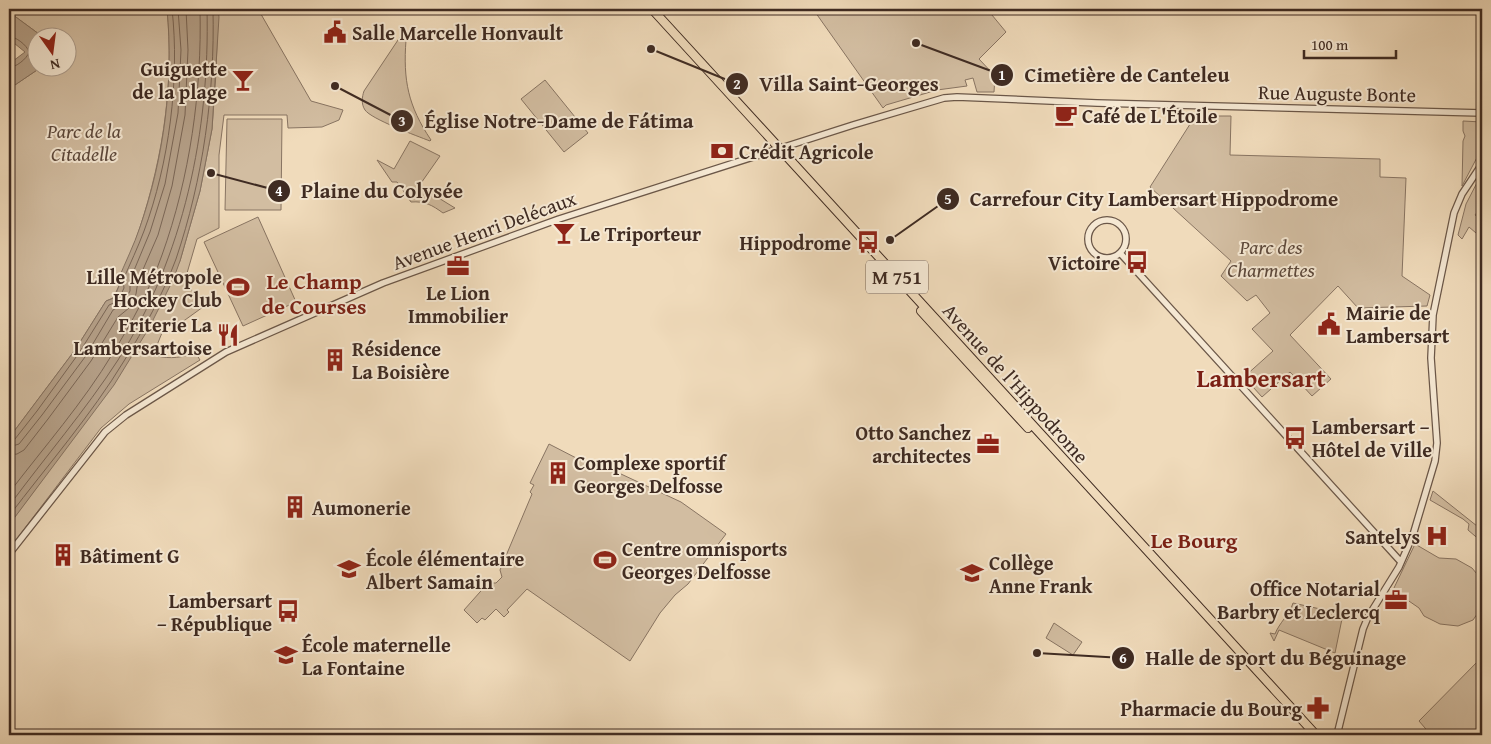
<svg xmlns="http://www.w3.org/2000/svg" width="1491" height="744" viewBox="0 0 1491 744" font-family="'Gentium Book Plus',serif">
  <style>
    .green { fill: #d2bda1; stroke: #887462 }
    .water { fill: #b49f87; stroke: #85715f }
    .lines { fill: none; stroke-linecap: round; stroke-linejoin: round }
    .shore { stroke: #7a6554; stroke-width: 1 }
    .minor-casing { stroke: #6b5748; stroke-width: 8 }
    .major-casing { stroke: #3f2b22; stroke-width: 10 }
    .minor { stroke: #f5e8d3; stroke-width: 5.5 }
    .major { stroke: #f0dbbb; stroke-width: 8 }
    .labels { text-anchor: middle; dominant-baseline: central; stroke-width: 4; stroke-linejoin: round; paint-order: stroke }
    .shield { fill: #f5e8d3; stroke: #766457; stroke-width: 1 }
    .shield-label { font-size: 19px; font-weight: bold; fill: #3f2b22 }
    .poi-label { font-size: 20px; font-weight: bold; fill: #3f2b22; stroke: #f5e8d3; text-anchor: start }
    .street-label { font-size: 20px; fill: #3f2b22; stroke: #f5e8d3 }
    .park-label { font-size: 20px; font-style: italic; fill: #5c483b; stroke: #f5e8d3 }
    .quarter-label { font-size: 22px; font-weight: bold; fill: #7a1f14; stroke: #f5e8d3 }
    .district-label { font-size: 25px; font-weight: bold; fill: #7a1f14; stroke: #f5e8d3 }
    .leader { fill: none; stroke: #3f2b22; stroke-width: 2 }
    .callout-dot { fill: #3f2b22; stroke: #f5e8d3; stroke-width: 2 }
    .mark-label { font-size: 15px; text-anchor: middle; font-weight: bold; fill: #fff }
    .callout-label { font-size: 21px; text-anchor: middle; font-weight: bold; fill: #3f2b22; stroke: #f5e8d3; stroke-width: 4; stroke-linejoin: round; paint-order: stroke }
  </style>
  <rect width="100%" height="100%" fill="#f0dbbb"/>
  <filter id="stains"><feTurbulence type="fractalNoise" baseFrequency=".004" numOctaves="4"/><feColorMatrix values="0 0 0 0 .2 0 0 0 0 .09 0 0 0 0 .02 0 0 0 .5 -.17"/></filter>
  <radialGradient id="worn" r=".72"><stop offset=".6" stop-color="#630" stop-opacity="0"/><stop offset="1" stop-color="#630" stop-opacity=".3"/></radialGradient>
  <path class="green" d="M9 9H167C175 89 161 169 134 245 128 263 122 281 113 298L106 301 75 350 9 438V89L40 68H68V38L43 37 9 12Z
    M218 9H258L311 101 343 110 339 120 322 127 288 128 287 115H224L219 155V228L197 239 185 280 203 307 178 325 166 323 155 350 158 352 157 356C170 359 183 358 195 352L200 360 129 404 101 428 9 549 10 523 40 483 180 261 200 191 212 129 216 73Z
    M813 9H987L1006 32 979 59 995 76 994 92H977L973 78 965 80 967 86 937 90 886 105 883 108Z
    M403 36 406 40C403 80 408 106 431 140L430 141C417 136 371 119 365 110 361 104 362 97 364 91L400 37Z
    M545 80 588 133 564 152 521 99Z
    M1199 116H1231L1230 155 1380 159V177L1406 178 1402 276 1430 295 1427 306 1358 308 1338 286 1290 335 1331 379 1312 396 1290 372 1262 397 1244 377 1273 351 1252 329 1270 313 1256 295 1247 301 1221 276 1231 261 1150 187 1192 121Z
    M227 119H282L281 210H225Z
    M1463 121 1482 122V138L1480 141 1482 142V148L1462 186 1463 141 1465 136 1463 131Z
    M410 141 440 156 419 186 455 208 443 213C432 205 425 201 411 202L397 182H392L377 160 394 169Z
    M1482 173V206L1475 215 1482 221V226L1476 233 1469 227 1462 239 1458 235 1466 204Z
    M258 217 296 302 243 326 204 242Z
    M549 444 582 461 591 462 621 474 681 502 726 534 688 584 675 595 660 613 630 661 527 589 507 610 509 612 504 617 496 609 485 620 482 618 477 623 464 610 488 583H496L502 577 500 570 532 494 530 492 534 485 530 483Z
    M1433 491 1482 530V542L1468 530 1469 524 1463 519 1430 500Z
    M1415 544 1439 558 1456 559 1472 568 1482 580V607L1473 620 1458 626 1440 624 1424 616 1419 608 1393 590Z
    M1293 603 1343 614 1335 653 1279 630 1274 641 1270 633 1275 634C1279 623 1290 614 1293 603Z
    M1054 623 1082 642 1073 655 1046 638Z
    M1482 657V735H1431L1419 721Z"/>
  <path class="water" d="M167 9H218L219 17 212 129 200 191 180 261 173 280 149 328 114 385 9 525V438L75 350 106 301 114 298 119 286 118 280C125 263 134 245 140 227 164 157 174 82 167 9Z
    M9 12 43 37 38 38V68H40L9 89V64L25 52 9 39Z"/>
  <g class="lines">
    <path class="shore" d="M9 36C16 37 27 45 29 52 27 59 16 67 9 68
      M9 441 15 439 37 411 79 353 109 305 118 301 124 288 123 280C130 264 138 247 144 231 169 164 180 79 172 9
      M9 447 19 444 42 415 85 357 113 310 122 305 130 291V280L150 232 165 184 178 113 181 50 178 9
      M9 455 17 454 24 450 48 419 91 361 118 317 129 308 136 294 138 281 158 235 172 186 185 115 188 50 186 9
      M9 493C44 447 83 403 113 353 132 322 150 289 162 255 190 177 202 91 200 9
      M9 506C45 457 85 411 118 360 184 256 210 131 207 9
      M9 516C47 466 92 414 124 361 144 329 163 294 176 259 203 179 215 93 213 9"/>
    <defs>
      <path id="minor" d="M1088 239a19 19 0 1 1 38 0a19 19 0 1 1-38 0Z
        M1120 253 1401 562
        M9 554 105 432 126 415 226 352 383 283 559 219 853 125 944 98 957 97 1097 103 1482 113
        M1337 735 1363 629 1368 617 1399 567 1413 535 1435 461 1437 443 1431 358 1433 315 1454 213 1462 194 1482 164"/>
      <path id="major" d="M652 9 1316 735
        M921 311 1028 428"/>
    </defs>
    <use href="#minor" class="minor-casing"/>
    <use href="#major" class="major-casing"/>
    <use href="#minor" class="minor"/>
    <use href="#major" class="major"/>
  </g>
  <defs>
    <symbol id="civic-bare" viewBox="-9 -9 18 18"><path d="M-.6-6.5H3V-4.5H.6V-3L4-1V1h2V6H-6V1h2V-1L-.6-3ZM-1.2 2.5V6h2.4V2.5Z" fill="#8f2418" stroke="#f5e8d3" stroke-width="2.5" paint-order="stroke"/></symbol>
    <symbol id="bar-bare" viewBox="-9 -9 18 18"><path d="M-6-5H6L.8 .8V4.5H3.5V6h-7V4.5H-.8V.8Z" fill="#8f2418" stroke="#f5e8d3" stroke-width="2.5" paint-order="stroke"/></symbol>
    <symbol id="cafe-bare" viewBox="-9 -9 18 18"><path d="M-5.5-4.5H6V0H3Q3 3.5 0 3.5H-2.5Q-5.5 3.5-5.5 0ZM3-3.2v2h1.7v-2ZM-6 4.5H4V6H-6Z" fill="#8f2418" stroke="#f5e8d3" stroke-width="2.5" paint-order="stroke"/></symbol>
    <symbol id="bank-bare" viewBox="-9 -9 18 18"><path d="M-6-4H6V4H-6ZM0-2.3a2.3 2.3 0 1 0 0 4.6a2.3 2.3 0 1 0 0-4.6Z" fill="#8f2418" stroke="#f5e8d3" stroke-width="2.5" paint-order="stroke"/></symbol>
    <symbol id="bus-bare" viewBox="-9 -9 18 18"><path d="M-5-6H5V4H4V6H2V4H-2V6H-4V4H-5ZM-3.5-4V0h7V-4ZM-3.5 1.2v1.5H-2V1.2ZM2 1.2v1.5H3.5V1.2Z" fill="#8f2418" stroke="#f5e8d3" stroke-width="2.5" paint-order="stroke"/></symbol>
    <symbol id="office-bare" viewBox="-9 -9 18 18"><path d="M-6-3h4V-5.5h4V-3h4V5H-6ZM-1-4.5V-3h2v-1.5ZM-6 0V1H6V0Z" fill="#8f2418" stroke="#f5e8d3" stroke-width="2.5" paint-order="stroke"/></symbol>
    <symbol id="stadium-bare" viewBox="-9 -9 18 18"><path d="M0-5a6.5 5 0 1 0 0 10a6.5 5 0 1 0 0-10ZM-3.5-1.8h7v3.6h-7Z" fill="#8f2418" stroke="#f5e8d3" stroke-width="2.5" paint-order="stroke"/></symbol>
    <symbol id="restaurant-bare" viewBox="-9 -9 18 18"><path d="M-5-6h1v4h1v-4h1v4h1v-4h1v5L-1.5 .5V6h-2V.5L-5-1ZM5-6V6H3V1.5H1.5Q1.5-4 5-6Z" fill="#8f2418" stroke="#f5e8d3" stroke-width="2.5" paint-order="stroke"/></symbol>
    <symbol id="building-bare" viewBox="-9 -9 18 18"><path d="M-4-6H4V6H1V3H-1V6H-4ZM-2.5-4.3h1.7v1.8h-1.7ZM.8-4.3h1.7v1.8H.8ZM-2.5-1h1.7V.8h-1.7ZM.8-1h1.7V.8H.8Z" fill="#8f2418" stroke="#f5e8d3" stroke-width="2.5" paint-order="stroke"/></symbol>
    <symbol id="hospital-bare" viewBox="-9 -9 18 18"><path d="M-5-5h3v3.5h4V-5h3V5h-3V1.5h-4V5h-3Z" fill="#8f2418" stroke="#f5e8d3" stroke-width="2.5" paint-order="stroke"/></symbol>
    <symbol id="school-bare" viewBox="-9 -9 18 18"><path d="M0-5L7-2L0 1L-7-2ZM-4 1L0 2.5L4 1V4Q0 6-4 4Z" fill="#8f2418" stroke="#f5e8d3" stroke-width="2.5" paint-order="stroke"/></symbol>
    <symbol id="pharmacy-bare" viewBox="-9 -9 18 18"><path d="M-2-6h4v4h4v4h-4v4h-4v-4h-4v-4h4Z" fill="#8f2418" stroke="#f5e8d3" stroke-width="2.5" paint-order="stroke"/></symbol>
  </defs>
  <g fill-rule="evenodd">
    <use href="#civic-bare" x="319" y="16" width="32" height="32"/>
    <use href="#bar-bare" x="227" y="64" width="32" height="32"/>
    <use href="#cafe-bare" x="1050" y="99" width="32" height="32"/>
    <use href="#bank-bare" x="706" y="135" width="32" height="32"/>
    <use href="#bar-bare" x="548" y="217" width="32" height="32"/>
    <use href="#bus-bare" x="852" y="226" width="32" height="32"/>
    <use href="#bus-bare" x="1121" y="246" width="32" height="32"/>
    <use href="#office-bare" x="442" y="250" width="32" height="32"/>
    <use href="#stadium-bare" x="222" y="271" width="32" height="32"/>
    <use href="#civic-bare" x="1313" y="308" width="32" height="32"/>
    <use href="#restaurant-bare" x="212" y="319" width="32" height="32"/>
    <use href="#building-bare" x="319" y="344" width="32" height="32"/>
    <use href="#bus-bare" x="1279" y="422" width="32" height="32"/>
    <use href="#office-bare" x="972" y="428" width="32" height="32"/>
    <use href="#building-bare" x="542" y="457" width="32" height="32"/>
    <use href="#building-bare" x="279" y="491" width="32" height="32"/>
    <use href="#hospital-bare" x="1421" y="520" width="32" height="32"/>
    <use href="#building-bare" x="47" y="539" width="32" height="32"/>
    <use href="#stadium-bare" x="589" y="544" width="32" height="32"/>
    <use href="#school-bare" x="333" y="553" width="32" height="32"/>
    <use href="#school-bare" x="956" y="557" width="32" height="32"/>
    <use href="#office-bare" x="1380" y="584" width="32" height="32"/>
    <use href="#bus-bare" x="272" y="595" width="32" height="32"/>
    <use href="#school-bare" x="270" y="639" width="32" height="32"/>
    <use href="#pharmacy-bare" x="1302" y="692" width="32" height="32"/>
  </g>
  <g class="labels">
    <rect class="shield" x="866" y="260.5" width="62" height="33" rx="4"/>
    <g class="shield-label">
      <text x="897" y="277">M 751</text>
    </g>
    <g class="poi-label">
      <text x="352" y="32">Salle Marcelle Honvault</text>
      <text x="227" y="68" text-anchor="end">Guiguette<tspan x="227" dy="23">de la plage</tspan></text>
      <text x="1082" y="115">Café de L'Étoile</text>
      <text x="739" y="151">Crédit Agricole</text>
      <text x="580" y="233">Le Triporteur</text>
      <text x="851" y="242" text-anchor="end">Hippodrome</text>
      <text x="1120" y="262" text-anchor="end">Victoire</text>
      <text x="222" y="276" text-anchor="end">Lille Métropole<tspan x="222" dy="23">Hockey Club</tspan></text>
      <text x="458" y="292" text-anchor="middle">Le Lion<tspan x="458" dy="23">Immobilier</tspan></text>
      <text x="1346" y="312">Mairie de<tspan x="1346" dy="23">Lambersart</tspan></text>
      <text x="212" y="324" text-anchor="end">Friterie La<tspan x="212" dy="23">Lambersartoise</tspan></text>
      <text x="352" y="348">Résidence<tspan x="352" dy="23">La Boisière</tspan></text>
      <text x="1312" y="426">Lambersart –<tspan x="1312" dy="23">Hôtel de Ville</tspan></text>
      <text x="971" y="432" text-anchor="end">Otto Sanchez<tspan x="971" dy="23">architectes</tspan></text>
      <text x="574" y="462">Complexe sportif<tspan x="574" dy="23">Georges Delfosse</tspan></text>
      <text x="312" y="507">Aumonerie</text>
      <text x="1420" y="536" text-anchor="end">Santelys</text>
      <text x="622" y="548">Centre omnisports<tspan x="622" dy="23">Georges Delfosse</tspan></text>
      <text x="80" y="555">Bâtiment G</text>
      <text x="366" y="558">École élémentaire<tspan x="366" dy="23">Albert Samain</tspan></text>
      <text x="989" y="562">Collège<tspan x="989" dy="23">Anne Frank</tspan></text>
      <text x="1380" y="588" text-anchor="end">Office Notarial<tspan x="1380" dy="23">Barbry et Leclercq</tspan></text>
      <text x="272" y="600" text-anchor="end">Lambersart<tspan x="272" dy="23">– République</tspan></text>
      <text x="302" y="644">École maternelle<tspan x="302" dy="23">La Fontaine</tspan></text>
      <text x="1302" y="708" text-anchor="end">Pharmacie du Bourg</text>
    </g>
    <g class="street-label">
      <text transform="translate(1337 93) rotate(1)">Rue Auguste Bonte</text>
      <text transform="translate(484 230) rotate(-20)">Avenue Henri Delécaux</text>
      <text transform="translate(1016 383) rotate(48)">Avenue de l'Hippodrome</text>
    </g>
    <g class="park-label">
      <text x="84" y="130">Parc de la<tspan x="84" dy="23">Citadelle</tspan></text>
      <text x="1271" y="246">Parc des<tspan x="1271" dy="23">Charmettes</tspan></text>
    </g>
    <g class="quarter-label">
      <text x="314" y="281">Le Champ<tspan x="314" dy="25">de Courses</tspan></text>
      <text x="1194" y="540">Le Bourg</text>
    </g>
    <g class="district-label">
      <text x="1261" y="378">Lambersart</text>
    </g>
  </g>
  <path class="leader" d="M916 43L1002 75M651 49L737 84M335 86L402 121M211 173L279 191M890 240L948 199M1037 653L1123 658"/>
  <g class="callout-dot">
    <circle cx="916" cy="43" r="5"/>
    <circle cx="651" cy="49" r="5"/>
    <circle cx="335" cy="86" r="5"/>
    <circle cx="211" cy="173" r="5"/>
    <circle cx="890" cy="240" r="5"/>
    <circle cx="1037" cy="653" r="5"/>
    <circle cx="1002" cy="75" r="12"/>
    <circle cx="737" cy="84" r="12"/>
    <circle cx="402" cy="121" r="12"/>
    <circle cx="279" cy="191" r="12"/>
    <circle cx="948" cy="199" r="12"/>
    <circle cx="1123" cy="658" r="12"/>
  </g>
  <g class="mark-label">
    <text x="1002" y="80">1</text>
    <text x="737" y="89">2</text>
    <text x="402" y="126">3</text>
    <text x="279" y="196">4</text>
    <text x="948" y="204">5</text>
    <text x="1123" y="663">6</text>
  </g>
  <g class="callout-label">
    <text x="1127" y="82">Cimetière de Canteleu</text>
    <text x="849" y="91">Villa Saint-Georges</text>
    <text x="559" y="128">Église Notre-Dame de Fátima</text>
    <text x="382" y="198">Plaine du Colysée</text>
    <text x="1154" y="206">Carrefour City Lambersart Hippodrome</text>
    <text x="1276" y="665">Halle de sport du Béguinage</text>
  </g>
  <rect width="1491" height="744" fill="none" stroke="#f0dbbb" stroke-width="30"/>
  <rect x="10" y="10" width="1471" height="724" fill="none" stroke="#3f2b22" stroke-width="2.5"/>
  <rect x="15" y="15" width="1461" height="714" fill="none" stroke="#3f2b22"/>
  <g transform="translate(52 52) rotate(166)"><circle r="24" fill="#f5e8d3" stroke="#ac9c8c"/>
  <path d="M0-4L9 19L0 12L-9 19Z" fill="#8f2418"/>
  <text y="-8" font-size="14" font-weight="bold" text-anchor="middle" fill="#3f2b22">N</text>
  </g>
  <path d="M1304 50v8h92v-8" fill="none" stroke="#3f2b22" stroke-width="2.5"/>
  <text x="1311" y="50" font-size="15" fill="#3f2b22" stroke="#f5e8d3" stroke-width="4" paint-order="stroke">100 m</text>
  <rect width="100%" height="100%" filter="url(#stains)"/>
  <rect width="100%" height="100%" fill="url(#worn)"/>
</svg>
